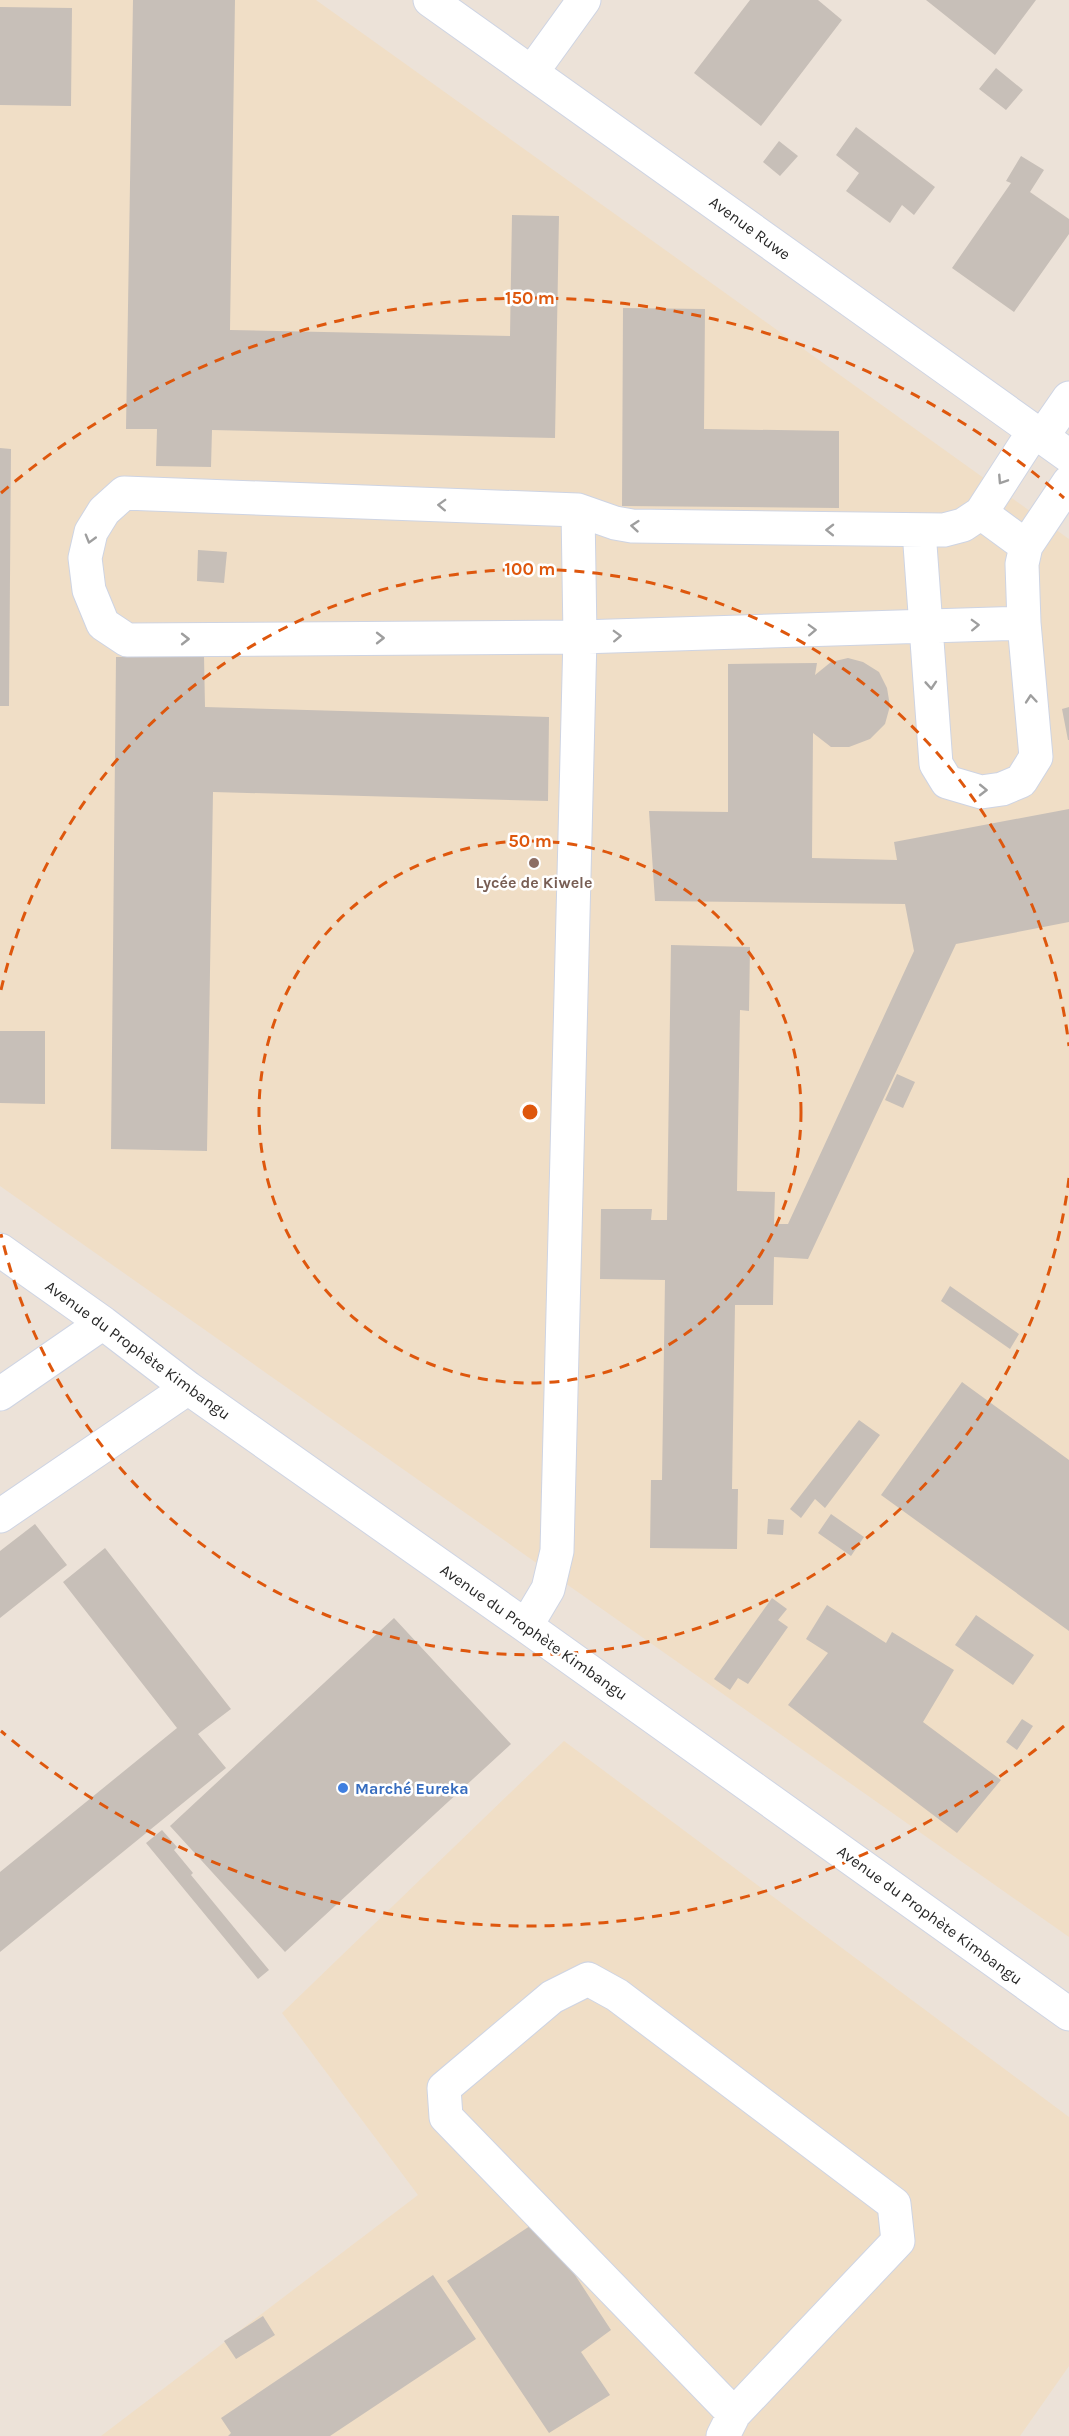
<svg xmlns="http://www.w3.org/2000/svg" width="1069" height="2436" viewBox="0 0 1069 2436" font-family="Karla,sans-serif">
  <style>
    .education { fill: #f0dec6 }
    .building { fill: #c7bfb8 }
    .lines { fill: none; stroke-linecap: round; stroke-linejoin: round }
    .minor-casing { stroke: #ced4e3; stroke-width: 35 }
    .minor { stroke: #fff; stroke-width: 33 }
    .oneway { stroke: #9e9e9e }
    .ring { fill: none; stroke: #de570d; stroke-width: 3; stroke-dasharray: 10 8 }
    .education-dot { fill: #8d6e63; stroke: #fff; stroke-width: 2 }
    .shop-dot { fill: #3f7fe0; stroke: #fff; stroke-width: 2 }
    .labels { text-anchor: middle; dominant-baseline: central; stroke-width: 5; stroke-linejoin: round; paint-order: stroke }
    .street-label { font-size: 16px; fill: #282828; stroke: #fff }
    .education-label { font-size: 16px; font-weight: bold; fill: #785e54; stroke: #fff }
    .shop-label { font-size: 16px; font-weight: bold; fill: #366cbe; stroke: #fff; text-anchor: start }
    .centre { fill: #de570d; stroke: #fff; stroke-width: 3 }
    .ring-label { font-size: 18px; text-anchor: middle; font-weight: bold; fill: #de570d; stroke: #fff; stroke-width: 5; stroke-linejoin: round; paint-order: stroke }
  </style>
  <rect width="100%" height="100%" fill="#ece2d8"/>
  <path class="education" d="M0 0H316L1069 539V1937L0 1186Z
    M564 1741 1069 2117V2366L1020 2436H101L418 2195 282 2013Z"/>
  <path class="building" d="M133 0H235L230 330 510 336 512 215 559 216 555 438 212 430 211 467 156 466 157 429H126Z
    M750 0H818L842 20 761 126 694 73Z
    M926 0H1036L995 55Z
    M0 7 72 8 71 106 0 105Z
    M996 68 1023 90 1006 110 979 89Z
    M856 127 935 187 914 215 902 205 890 223 846 191 859 173 836 155Z
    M779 141 798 156 780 176 763 162Z
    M1021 156 1044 170 1030 192 1069 219V234L1014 312 952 268 1011 183 1006 181Z
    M623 308 705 309 704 429 839 431V508L622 506Z
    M0 448 11 449 9 706H0Z
    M198 550 227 552 224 583 197 581Z
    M204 656 205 707 549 717 548 801 213 792 207 1151 111 1149 116 657Z
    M848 658 863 662 879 672 887 688 890 706 885 724 870 739 849 747H831L813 733 812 858 897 860 894 842 1069 809V922L956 944 808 1259 774 1257 773 1305H735L732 1489H738L737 1549 650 1548 651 1480H662L665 1280 600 1279 601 1209H652L651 1220H667L671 945 750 947 749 1011 740 1010 737 1191 775 1192 774 1224H788L914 951 905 904 655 901 649 811 728 812V664L817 663 815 675 831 662Z
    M1069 707V740H1068L1062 709Z
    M0 1031H45V1104L0 1103Z
    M897 1074 915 1082 903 1108 885 1100Z
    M950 1286 1019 1334 1010 1349 941 1301Z
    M962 1382 1069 1460V1631L881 1495Z
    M859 1420 880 1435 825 1508 815 1499 801 1518 790 1509Z
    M831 1514 864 1537 851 1556 818 1533Z
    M768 1519 784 1520 783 1535 767 1534Z
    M35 1524 67 1565 0 1618V1551Z
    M105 1548 231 1709 198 1734 226 1768 0 1952V1872L177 1728 63 1582Z
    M772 1598 787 1609 778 1620 788 1627 748 1684 738 1678 730 1690 714 1679Z
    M827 1605 886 1643 892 1632 954 1670 923 1722 1001 1780 957 1833 788 1705 828 1653 806 1639Z
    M976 1615 1034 1655 1013 1685 955 1645Z
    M394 1618 511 1744 285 1952 170 1826Z
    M1022 1719 1033 1726 1017 1750 1006 1742Z
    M162 1830 177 1847 174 1850 193 1873 191 1875 269 1970 258 1979 146 1843Z
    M539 2220 611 2330 581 2352 610 2395 549 2433 447 2281Z
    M433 2275 476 2339 330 2436H228L231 2433 221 2418Z
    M263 2316 275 2335 236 2359 224 2341Z"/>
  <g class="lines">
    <defs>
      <path id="minor" d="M430 0 1069 456
        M532 72 584 0
        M1042 437 1069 398
        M981 513 1026 546
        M919 531 936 764 947 782 981 792 1002 789 1021 781 1036 757 1024 623 1022 564 1026 546 1069 482
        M1024 623 580 637 127 640 103 624 89 590 85 558 91 532 104 511 124 493 578 510 615 523 632 526 944 530 963 525 981 513 1034 431
        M0 1250 103 1323 188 1388 526 1626 1069 2014
        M0 1394 103 1323
        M0 1516 188 1388
        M526 1626 548 1589 557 1551 580 637 578 510
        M723 2436 734 2414 898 2241 894 2204 617 1995 588 1979 552 1997 444 2088 446 2117 734 2414"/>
    </defs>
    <use href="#minor" class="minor-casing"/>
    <use href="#minor" class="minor"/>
  </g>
  <defs><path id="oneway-chevron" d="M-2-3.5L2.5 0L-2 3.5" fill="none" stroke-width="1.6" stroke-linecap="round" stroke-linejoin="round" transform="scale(1.5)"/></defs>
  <g class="oneway">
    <use href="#oneway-chevron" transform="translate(1002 480) rotate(123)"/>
    <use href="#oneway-chevron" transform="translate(442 505) rotate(-178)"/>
    <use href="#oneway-chevron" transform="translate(635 526) rotate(-175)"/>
    <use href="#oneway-chevron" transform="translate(830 530) rotate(-179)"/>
    <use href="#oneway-chevron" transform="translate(90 539) rotate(106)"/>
    <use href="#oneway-chevron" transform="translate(975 625) rotate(-2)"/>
    <use href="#oneway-chevron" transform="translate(812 630) rotate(-2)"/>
    <use href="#oneway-chevron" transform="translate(617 636) rotate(-2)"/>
    <use href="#oneway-chevron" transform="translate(380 638)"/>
    <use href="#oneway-chevron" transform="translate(185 639)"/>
    <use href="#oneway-chevron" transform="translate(931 685) rotate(86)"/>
    <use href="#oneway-chevron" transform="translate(1031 699) rotate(-95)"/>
    <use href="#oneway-chevron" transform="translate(983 790) rotate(1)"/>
  </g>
  <g class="ring">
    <circle cx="530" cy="1112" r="271"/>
    <path d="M1069 1178A543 543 0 0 1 1 1234M1 990A543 543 0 0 1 1069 1046"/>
    <path d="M1064 1726A814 814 0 0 1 1 1731M1 493A814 814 0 0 1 1064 498"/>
  </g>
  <circle class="education-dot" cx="534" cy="863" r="6"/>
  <circle class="shop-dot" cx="343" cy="1788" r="6"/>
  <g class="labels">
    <g class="street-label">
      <text transform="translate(750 228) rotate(36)">Avenue Ruwe</text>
      <text transform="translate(138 1350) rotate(36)">Avenue du Prophète Kimbangu</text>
      <text transform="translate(534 1632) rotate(35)">Avenue du Prophète Kimbangu</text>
      <text transform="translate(930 1915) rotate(36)">Avenue du Prophète Kimbangu</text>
    </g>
    <g class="education-label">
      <text x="534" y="882">Lycée de Kiwele</text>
    </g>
    <g class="shop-label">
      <text x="355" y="1788">Marché Eureka</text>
    </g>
  </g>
  <circle cx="530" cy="1112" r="9" class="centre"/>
  <g class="ring-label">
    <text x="530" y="304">150 m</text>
    <text x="530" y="575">100 m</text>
    <text x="530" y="847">50 m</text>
  </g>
</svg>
